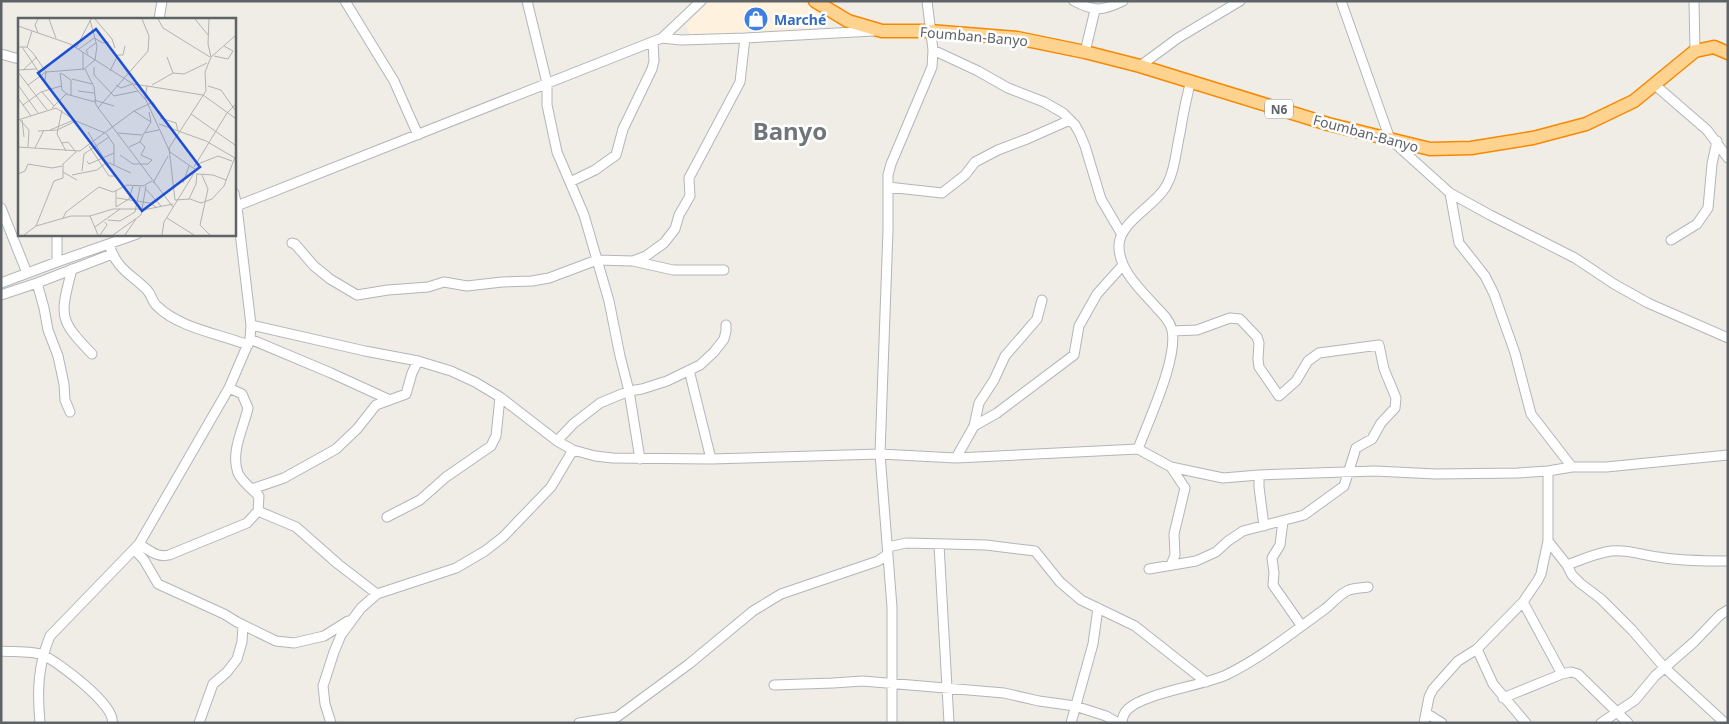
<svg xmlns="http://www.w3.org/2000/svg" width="1729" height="724" viewBox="0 0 1729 724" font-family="'Noto Sans',sans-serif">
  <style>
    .commercial { fill: #fef2de }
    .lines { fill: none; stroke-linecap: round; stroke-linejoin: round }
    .minor-casing { stroke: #b2b5b9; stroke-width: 11 }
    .highway-casing { stroke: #f78900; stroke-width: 15 }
    .minor { stroke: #fff; stroke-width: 9 }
    .highway { stroke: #fed390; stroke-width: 12 }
    .labels { text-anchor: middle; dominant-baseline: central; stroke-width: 5; stroke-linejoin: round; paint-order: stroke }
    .shield { fill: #fff; stroke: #8e9295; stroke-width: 1 }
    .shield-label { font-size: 12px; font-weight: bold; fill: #5e6367 }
    .shop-label { font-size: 14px; font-weight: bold; fill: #366cbe; stroke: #fff; text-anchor: start }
    .street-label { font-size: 14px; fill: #5e6367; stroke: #fff }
    .town-label { font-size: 24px; font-weight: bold; fill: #6f7579; stroke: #fff }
    .inset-road { fill: none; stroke: #b2b2b0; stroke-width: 1 }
    .view { fill: #1d4ed8; fill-opacity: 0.15; stroke: #1d4ed8; stroke-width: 2.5 }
    .inset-edge { fill: none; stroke: #5e6367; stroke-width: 2.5 }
  </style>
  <rect width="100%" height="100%" fill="#f0ede7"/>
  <path class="commercial" d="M710 1H805L822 13 816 29 690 35 686 24Z"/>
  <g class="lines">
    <defs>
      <path id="minor" d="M345 1 394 81 418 135
        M527 1 547 83V105L557 152 584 215 609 301 620 356 629 391 640 459
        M1074 1C1095 12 1102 11 1123 1
        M1341 1 1390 139 1450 193 1490 215 1575 258 1614 284 1648 303 1728 338
        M1694 1 1695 51
        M159 19 162 1
        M662 38 681 40 745 38 874 31
        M933 50 978 71 1008 88 1044 102 1063 113 1075 125 1080 134 1085 146 1101 199 1121 233
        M1085 52 1095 10
        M1 54 19 59
        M1140 66 1178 38 1240 1
        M1655 85 1707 130 1728 158
        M570 182 595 170 616 155 623 129 652 69 654 61 653 42
        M888 187 942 193 965 175 975 162 998 150 1027 139 1070 120
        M1450 193 1459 243 1485 276 1494 294 1515 353 1531 414 1572 467
        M234 207 662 38 701 1
        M1 208 27 273
        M57 234V262
        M1671 240 1697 224 1708 208 1712 164 1717 141
        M292 243 295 244 314 266 330 279 357 295 388 290 428 287 444 282 467 286 502 282 532 281 549 278 597 260 633 261 646 256 664 243 675 229 679 215 690 196 689 178 740 82 745 38
        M109 244C116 269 131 274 147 290 152 295 152 302 157 306 179 328 220 334 248 345
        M633 261 673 270H724
        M72 269C60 316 58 319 92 354
        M1 283 57 262 137 234
        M37 283 44 308 48 330 58 356 64 384 65 400 70 412
        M1 295 37 283 112 254
        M251 325 365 351 418 361 451 371 475 382 500 397 557 441 573 450 595 456 613 458 711 459 880 454 956 458 1138 449 1171 467 1223 478 1259 475 1375 471 1436 474 1518 473 1548 471 1572 467H1606L1728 455
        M250 339 331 373 390 400
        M689 370 711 459
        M229 388 242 394 248 408C244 427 230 452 238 473 242 482 252 489 259 496L258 511
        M974 426 979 403 994 380 1005 356 1037 319 1042 300
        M557 441 573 424 600 403 629 391 642 389 667 381 700 365 714 352 724 339 726 331V325
        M1138 449C1149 419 1178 359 1172 330 1170 321 1163 314 1157 308 1142 291 1118 270 1119 245 1120 222 1153 207 1165 188 1175 172 1176 150 1180 133 1183 115 1186 98 1191 81
        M956 458 974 426 997 413 1074 355 1079 326 1097 294 1123 265
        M1259 475V487L1264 526
        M252 489 284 478 336 449 357 429 376 405 406 394 412 373 418 361
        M387 517 420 500 446 477 491 446 496 436 500 397
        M1283 521 1280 545 1272 558 1274 573 1273 585 1301 625
        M1548 541 1567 565 1572 575 1580 583 1601 599 1632 630 1664 667 1725 723
        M139 544C149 550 157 558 169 555L247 523 258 511 296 527 338 564 377 594
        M939 545 949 723
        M888 547 906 543 986 545 1035 551 1060 582 1081 600 1135 626 1206 682
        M134 549 144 560 158 584 224 614 237 622 276 641 294 643 324 636 348 621
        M1171 565 1175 555 1174 534 1185 488 1171 467
        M1567 565C1581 560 1596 553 1611 551 1627 549 1642 555 1658 557 1681 561 1704 561 1728 561
        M1149 569 1196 561 1216 552 1228 541 1243 531 1304 515 1344 486 1356 448 1372 439 1381 423 1395 408 1396 398 1384 369 1379 345 1319 353 1308 361 1296 381 1279 396 1259 367 1258 359 1259 343 1257 337 1240 319 1230 318 1197 330 1172 331
        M1523 602 1562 674 1571 672 1578 674 1628 723
        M1477 649 1493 684 1526 723
        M1 651C12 652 34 651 43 655 58 662 117 706 112 723
        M774 685 833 683 863 681 1004 693 1039 701 1075 706 1106 716 1118 723
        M1503 698 1562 674
        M1426 713 1442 723
        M40 723C37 691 38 665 50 636L139 544 229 388 250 339 251 325 237 207 234 193
        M199 723 213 684 227 672 237 659 242 642 243 625
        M331 723 325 704 323 686 334 652 341 635 361 608 377 594 456 568 485 551 503 537 551 487 573 450
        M579 723 617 717 689 664 753 611 781 594 878 561 888 554
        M892 723V607L880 454 888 230V175L891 164 932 67 933 50 927 1
        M1071 723 1093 644 1098 608
        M1122 723C1122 718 1124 713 1128 709 1145 693 1201 686 1226 675 1261 658 1293 632 1325 609 1333 603 1339 594 1349 590 1355 588 1362 588 1368 587
        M1424 723 1429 697 1433 689 1458 661 1477 649 1523 602 1538 580 1541 574 1548 541V471
        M1601 723 1635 700 1655 676 1694 642 1720 615 1728 610"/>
      <path id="highway" d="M815 1 848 21 882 31H929L1017 38 1085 52 1140 66 1328 124 1430 149 1471 148 1533 138 1586 124 1634 101 1695 51 1714 47 1728 53"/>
    </defs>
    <use href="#minor" class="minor-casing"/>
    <use href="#highway" class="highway-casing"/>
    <use href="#minor" class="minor"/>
    <use href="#highway" class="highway"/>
  </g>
  <defs>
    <symbol id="shop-disc" viewBox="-11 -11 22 22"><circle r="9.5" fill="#3f7fe0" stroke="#fff"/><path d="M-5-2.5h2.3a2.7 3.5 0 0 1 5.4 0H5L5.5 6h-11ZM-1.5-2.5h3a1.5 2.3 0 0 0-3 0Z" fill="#fff"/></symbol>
  </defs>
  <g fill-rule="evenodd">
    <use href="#shop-disc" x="742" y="5" width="28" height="28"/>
  </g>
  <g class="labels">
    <rect class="shield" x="1265" y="99.5" width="28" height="19" rx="4"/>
    <g class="shield-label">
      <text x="1279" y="109">N6</text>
    </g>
    <g class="shop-label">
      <text x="774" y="19">Marché</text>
    </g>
    <g class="street-label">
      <text transform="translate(974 36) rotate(5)">Foumban-Banyo</text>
      <text transform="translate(1366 133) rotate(15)">Foumban-Banyo</text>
    </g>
    <g class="town-label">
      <text x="790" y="130">Banyo</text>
    </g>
  </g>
  <g transform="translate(18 18)">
    <rect width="218" height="218" fill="#f0ede7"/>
    <path class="inset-road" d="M20 1 17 7 20 15M31 1 38 20M77 1 94 21 97 30M140 1 145 10 192 39M177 1 190 17M191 1 190 26 193 39M0 8 52 26 115 66 129 68M217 18 193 39 187 54 188 73 151 130 157 182 172 181 183 185 194 181 206 168 217 139M9 29 14 13M0 30 1 29H9L15 35 28 54 27 63 4 29M58 30 73 1M61 31 76 20 85 25 91 24M65 34V52M70 36 68 32 78 25M196 38 210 41 215 33 206 28M149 39 155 55M76 49V57L96 78 120 73M67 51 76 69 78 87 155 189M0 52 18 51M5 52 19 39M92 53 100 37H105L107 28M0 54 29 92M42 55 44 72 49 76M43 55 53 62V77M54 61 74 66M0 67 20 95M10 67 28 54 66 51 77 42 79 28 72 2M98 67 103 70 114 66M115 67 127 81M134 67 155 55 166 56 189 45M190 68 203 72 217 92M60 73 76 75M24 74 36 88M0 80 13 98M76 82 96 88M5 87 23 74 43 68M34 90 48 76 77 84M80 90 130 33 131 18 124 1M44 92 39 116 48 133M116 93 133 104M173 96 217 127M142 100 158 105 160 113M0 102 38 90 58 103 87 115M2 102 11 112 10 129M4 102 6 119M141 106 188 123 217 140M32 112 56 102M39 112 58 103M20 113 39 112M70 114 88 144M127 114 133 104 131 94M88 115 96 127V148M100 115 124 117M71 128 91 158H97M0 129 62 133 116 93 135 84 143 99M111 129 122 124 126 115 141 112M17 130 26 112M102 137 115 146H130L134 142 123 137 127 129 122 124M69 143 71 146 96 135M180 146 200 138 214 143M176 149 209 95 217 87M64 153 66 136 91 119M45 154 59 162M0 156 7 153 10 146 34 150 44 148M179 156 195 157 208 162M54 157 79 152 89 144 113 155M184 157 190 171 182 207 192 217M135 165 150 138M165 165 171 148M127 170 143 188M98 172V189M99 180 132 185 139 190M171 181 178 166 179 155M98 189 111 181 115 168M72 198 80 217M45 200 48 194 81 169 95 174 109 167 125 168 134 163M149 200 176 217M90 202 102 203 117 194 122 169M18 208 36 163 45 160V146L58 134 50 124 43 125M77 209 102 191M6 217 18 208 53 198H72L95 191H130L155 186M82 217 89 207 87 204M95 217 123 197 128 168M107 217 118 201M144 217 146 204 178 152 152 134 127 80 129 68 185 77 217 100"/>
    <path class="view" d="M78 11 182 149 124 193 20 55Z"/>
    <rect width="218" height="218" class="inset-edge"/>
  </g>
  <rect width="1729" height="724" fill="none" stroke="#5e6367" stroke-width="5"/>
</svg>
